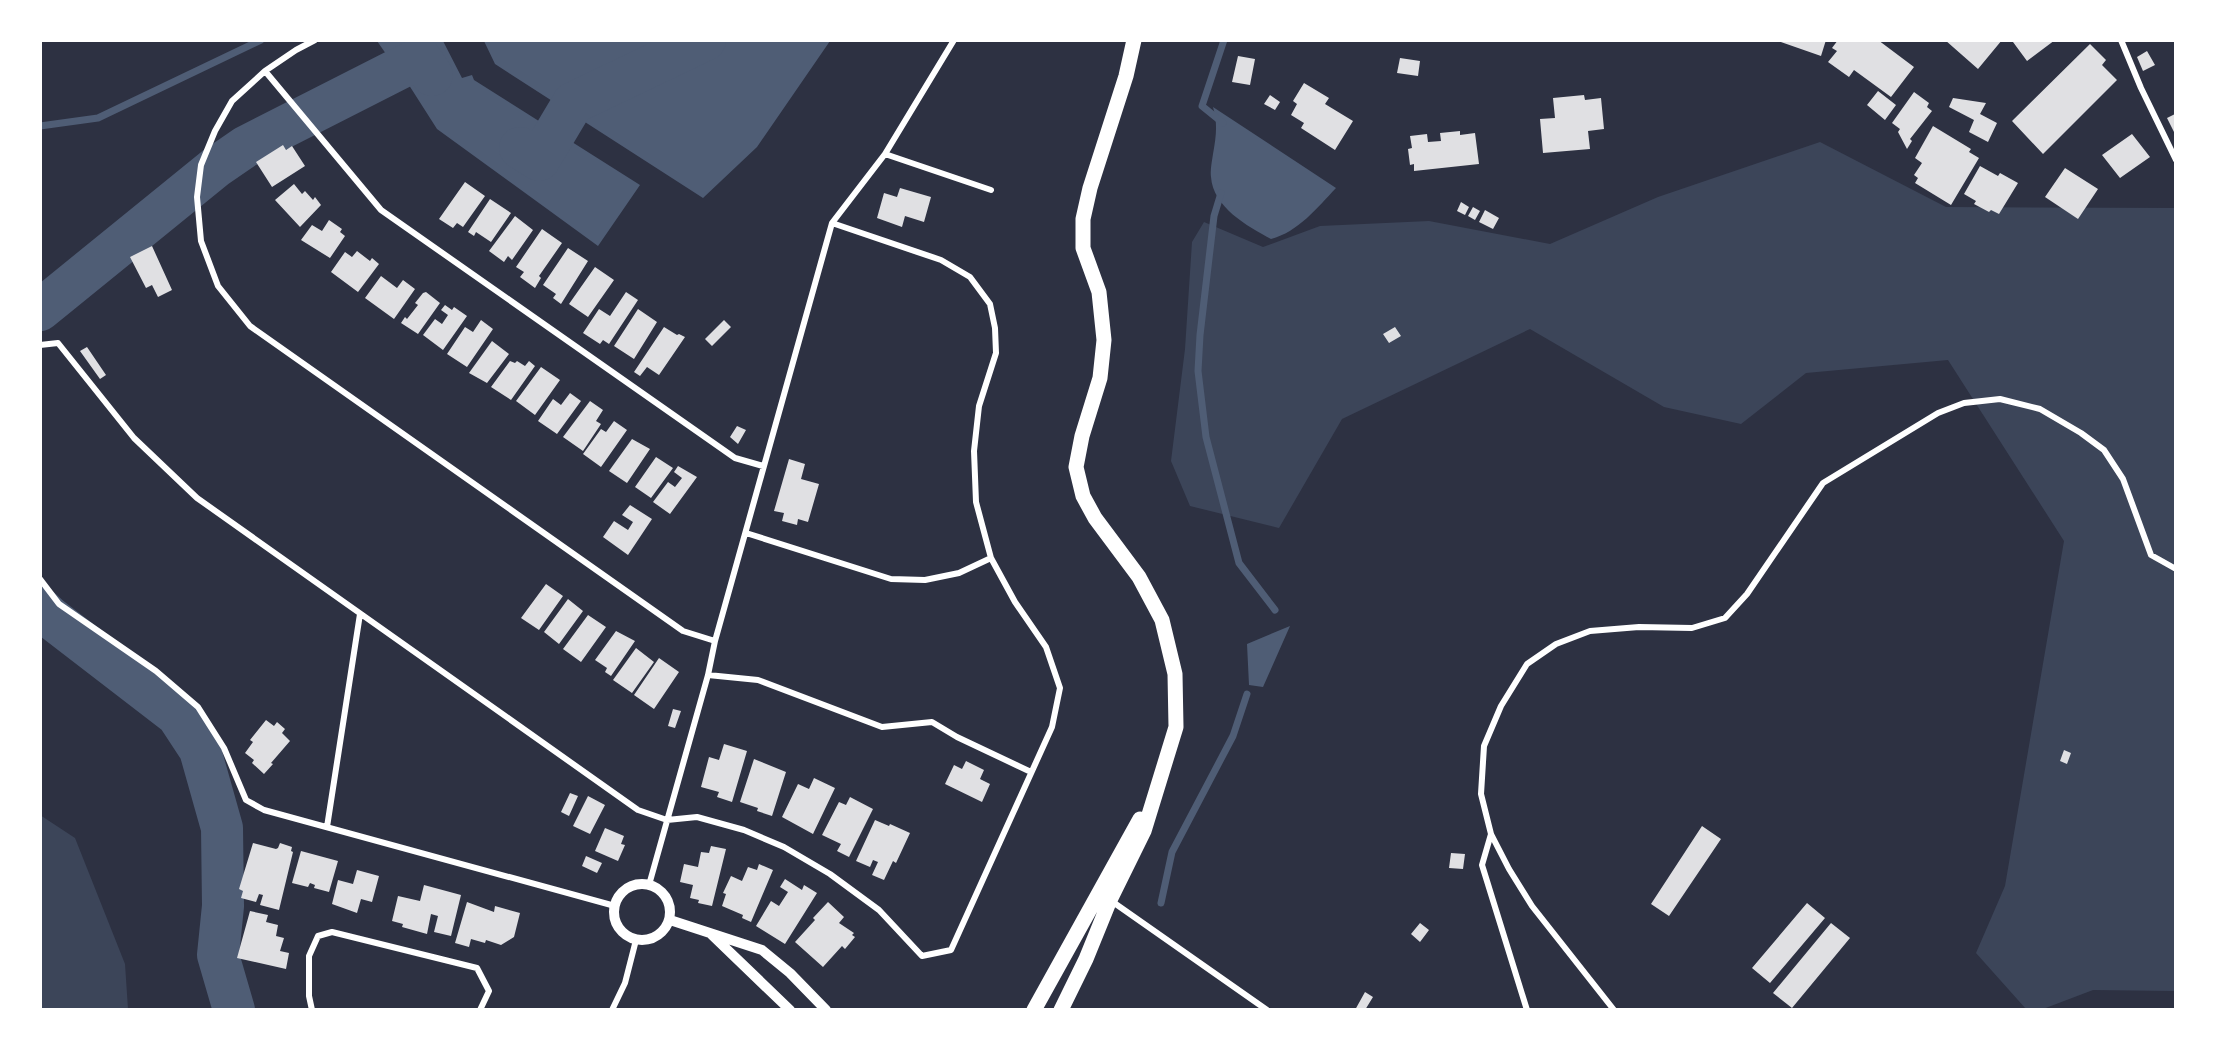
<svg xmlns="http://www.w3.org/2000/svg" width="2216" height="1050" viewBox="0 0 2216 1050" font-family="'Source Sans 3',sans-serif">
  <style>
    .green { fill: #3c4559 }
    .water { fill: #4f5d75 }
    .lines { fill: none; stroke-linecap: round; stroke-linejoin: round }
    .stream { stroke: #4f5d75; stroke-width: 7 }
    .river { stroke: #4f5d75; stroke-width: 42 }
    .building { fill: #e0e0e3 }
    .minor { stroke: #fff; stroke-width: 6 }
    .tertiary { stroke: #fff; stroke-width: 10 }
    .primary { stroke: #fff; stroke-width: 15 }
  </style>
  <rect width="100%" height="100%" fill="#2d3142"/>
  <path class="green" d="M1820 142 1946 207 2175 208V991L2093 990 2043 1009H2026L1976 953 2005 886 2064 541 1948 360 1806 373 1741 424 1664 407 1530 329 1342 419 1279 528 1190 506 1171 461 1185 349 1192 242 1204 222 1263 247 1320 226 1429 221 1550 244 1658 197Z
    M40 815 75 838 125 964 128 1009H41Z"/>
  <path class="water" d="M377 41H443L462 78 472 75 474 80 640 185 598 246 437 129 407 82 391 81 384 71 391 61Z
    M484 41H830L757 147 703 198 495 64Z
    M1213 107 1336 188C1317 208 1298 232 1271 239 1247 226 1213 207 1211 177 1210 170 1212 161 1213 154 1216 137 1218 124 1213 107Z
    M1290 626 1263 687 1249 685 1247 644Z"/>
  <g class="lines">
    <path class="stream" d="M1223 123 1202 106 1224 40
      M40 126 98 118 261 40
      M1221 193 1214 216 1200 335 1198 371 1206 437 1239 563 1275 610
      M1161 903 1172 852 1233 736 1247 694"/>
    <path class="river" d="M520 148 539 160 573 103 705 40
      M40 310 216 167 245 147 420 58 432 75
      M40 608 51 618 177 715 200 750 222 828 223 906 218 955 234 1010"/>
  </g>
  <path class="building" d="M1775 40H1826L1821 56Z
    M1838 40H1878L1914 67 1891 97 1854 70 1849 77 1828 62 1837 51 1832 48Z
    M1945 40H2002L1978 69Z
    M2015 40H2055L2027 61 2013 42Z
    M2090 44 2106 60 2102 65 2117 80 2043 154 2012 121Z
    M2147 51 2155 65 2143 71 2137 57Z
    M1238 56 1255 59 1250 85 1232 82Z
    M1400 58 1420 61 1418 76 1397 73Z
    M1304 83 1329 98 1325 104 1353 121 1335 150 1301 128 1304 123 1291 115 1297 104 1293 101Z
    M1878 91 1896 105 1885 120 1867 105Z
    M1914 92 1929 103 1927 107 1932 111 1910 139 1912 141 1907 149 1898 132 1900 129 1892 123Z
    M1270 95 1280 102 1275 110 1264 104Z
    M1584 95 1585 100 1601 98 1604 129 1588 131 1590 149 1543 153 1540 119 1555 118 1553 98Z
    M1953 98 1986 103 1980 114 1997 123 1988 142 1969 132 1974 120 1949 107Z
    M2175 114V134L2167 118Z
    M1933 126 1971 149 1969 152 1979 158 1951 205 1915 183 1918 178 1914 175 1922 163 1915 158Z
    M1460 131V135L1475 133 1479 164 1414 171V164L1410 165 1408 149 1412 148 1410 136 1427 134 1428 142 1441 141 1440 133Z
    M2132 134 2150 157 2120 178 2102 155Z
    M283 145 286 150 292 146 305 166 272 187 256 162Z
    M1980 166 1998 176 2000 173 2018 183 1999 214 1991 210 1989 212 1974 204 1976 201 1964 194Z
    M2065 168 2098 189 2078 219 2045 197Z
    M465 182 485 196 463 227 457 223 453 228 439 219Z
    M294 184 302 194 305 191 313 200 315 197 321 205 300 227 275 200Z
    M900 188 931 197 924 222 905 216 902 227 877 218 884 193 897 197Z
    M490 199 511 213 491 242 476 232 474 236 468 232Z
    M1461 202 1469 207 1465 215 1457 211Z
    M1473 207 1480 211 1475 220 1468 216Z
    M1485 210 1499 218 1493 229 1479 222Z
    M515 216 533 230 512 260 508 256 504 262 489 251Z
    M329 220 342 229 340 232 345 236 330 258 301 240 312 225 322 231Z
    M542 229 562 243 539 276 541 278 535 288 520 277 524 272 516 267Z
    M152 246 172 290 158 297 152 285 146 288 130 257Z
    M568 248 588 261 561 304 553 298 556 294 543 285Z
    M357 251 370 261 372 258 379 264 358 292 331 272 345 252 352 257Z
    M595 267 614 280 588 317 569 304Z
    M381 276 397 288 403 280 415 289 394 319 365 298Z
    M426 292 440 303 418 334 401 323 405 317 407 319 418 305 415 303 423 293Z
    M626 292 638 300 609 344 603 340 600 344 583 333 599 309 610 316Z
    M445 305 452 310 454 307 467 316 443 350 423 335 435 319 442 324 448 315 441 310Z
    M638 309 657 322 634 359 614 346Z
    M481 320 493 329 467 367 447 354 465 327 473 332Z
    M724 320 731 327 712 346 705 339Z
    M664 327 677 335 679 334 685 337 659 375 647 367 640 376 634 372Z
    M1395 327 1401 336 1389 343 1383 334Z
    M492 341 509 354 487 383 469 373Z
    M87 347 106 375 100 379 80 351Z
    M510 361 515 363 517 361 525 366 529 361 535 366 511 400 491 387Z
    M541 367 560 380 535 415 516 401Z
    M570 393 581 401 557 434 538 421 553 399 561 405Z
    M590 401 603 410 596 421 601 424 583 451 563 437Z
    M614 421 627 430 601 467 583 454 601 429 606 432Z
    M737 426 746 430 738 444 730 437Z
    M632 439 650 449 627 483 609 471Z
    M656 457 673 468 651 498 635 487Z
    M789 459 805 464 801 479 819 484 808 522 798 519 797 525 782 521 784 513 774 511Z
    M678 466 697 477 670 514 653 502 668 482 675 487 682 478 674 472Z
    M630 505 652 519 628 555 603 537 614 521 628 530 633 522 622 515Z
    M546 584 563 596 539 630 521 618Z
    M568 599 583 611 559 644 544 632Z
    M588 615 606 627 581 662 563 649Z
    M616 631 635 641 611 676 605 672 607 668 595 660Z
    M636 648 654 662 632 693 613 680Z
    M659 658 679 672 654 709 634 695Z
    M673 709 681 711 675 728 668 726Z
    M266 720 274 726 277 722 285 729 282 733 290 741 271 763 273 764 264 774 252 763 254 760 245 753 253 742 250 740Z
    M724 744 747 751 732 802 717 797 719 792 701 787 709 757 719 760Z
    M2064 750 2071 753 2067 764 2060 761Z
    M754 759 786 772 772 816 757 811 758 808 740 802Z
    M966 761 984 770 980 779 990 784 982 802 945 784 954 765 962 769Z
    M814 778 835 788 813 834 782 817 798 784 809 789Z
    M570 793 578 796 569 816 561 812Z
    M588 796 605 805 590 834 573 826Z
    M850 797 873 809 849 857 837 851 841 844 822 835 839 802 846 805Z
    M875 820 889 826 890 824 910 833 896 863 893 861 884 880 872 875 878 862 873 860 870 867 856 861Z
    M1702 826 1721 839 1669 916 1651 904Z
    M605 828 624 836 621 844 625 845 618 861 595 851Z
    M253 843 276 849 278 848 280 843 292 847 291 851 293 852 279 910 260 905 263 895 259 894 256 902 241 898 243 891 239 889Z
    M711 846 726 849 712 906 698 903 699 900 690 898 693 885 680 882 684 864 698 867 701 852 709 853Z
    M301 851 338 861 329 892 314 888 315 885 310 883 308 887 292 883Z
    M1451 853 1465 854 1463 869 1449 868Z
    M586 856 602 863 597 873 582 866Z
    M759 864 773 870 751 922 742 918 743 915 722 906 726 894 723 893 731 876 742 881 748 867 757 870Z
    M357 870 379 876 372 902 361 899 357 913 332 904 338 880 353 884Z
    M785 879 802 890 804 885 817 893 785 944 756 926 771 901 779 906 788 892 780 887Z
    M424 885 461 895 451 936 434 932 438 916 431 914 427 934 402 927 403 924 392 921 398 896 420 901Z
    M467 902 494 912 495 906 520 913 514 937 501 945 486 940 485 943 471 939 469 947 455 943Z
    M828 902 844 917 839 923 854 933 852 935 855 937 845 949 842 946 823 967 795 942 815 920 813 918Z
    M1807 903 1825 918 1770 983 1752 968Z
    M250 911 268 915 266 922 278 925 276 936 284 938 280 951 289 953 286 969 237 958Z
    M1420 923 1429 930 1420 942 1411 934Z
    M1831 923 1850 938 1792 1008 1773 993Z
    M1365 992 1373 997 1365 1010H1355Z"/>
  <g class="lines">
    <path class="minor" d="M315 40 296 50 265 71 232 101 215 131 201 165 197 197 201 241 218 286 250 326 683 631 715 641
      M2121 40 2141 88 2176 160
      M265 71 381 210 735 458 763 466
      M885 154 991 190
      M40 345 58 343 134 438 197 498 638 810 667 820 697 817 744 830 784 847 830 874 879 910 922 956 951 950 1052 727 1060 688 1046 647 1015 602 991 558 976 502 974 451 979 406 996 353 995 328 990 304 970 277 941 260 832 223
      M746 533 891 579 925 580 959 573 991 558
      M40 579 59 604 156 671 198 707 224 748 246 800 264 810 615 906
      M708 675 758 680 882 727 932 722 957 737 1031 772
      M327 827 360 614
      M1491 834 1482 865 1527 1010
      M649 885 708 675 715 641 832 223 885 154 954 40
      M1110 900 1267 1010
      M312 1010 309 996V956L318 936 332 932 477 968 489 991 480 1010
      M612 1010 625 983 636 940
      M1614 1010 1532 906 1509 869 1491 834 1481 794 1484 746 1501 706 1527 664 1556 644 1590 631 1639 627 1692 628 1725 618 1747 594 1823 483 1938 413 1964 403 2000 399 2040 409 2081 433 2104 450 2123 479 2151 555 2176 569"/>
    <path class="tertiary" d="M614 912a28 28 0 1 1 56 0a28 28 0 1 1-56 0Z
      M670 920 762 950 790 973 826 1010
      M712 935 790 1010"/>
    <path class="primary" d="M1034 1010 1140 819
      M1061 1010 1086 959 1110 900 1144 831 1176 727 1175 674 1162 620 1139 577 1095 518 1083 496 1076 467 1082 436 1100 378 1104 340 1099 292 1083 248V219L1090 188 1126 76 1134 40"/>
  </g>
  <rect width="2216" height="1050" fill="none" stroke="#ffffff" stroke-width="84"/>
</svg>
